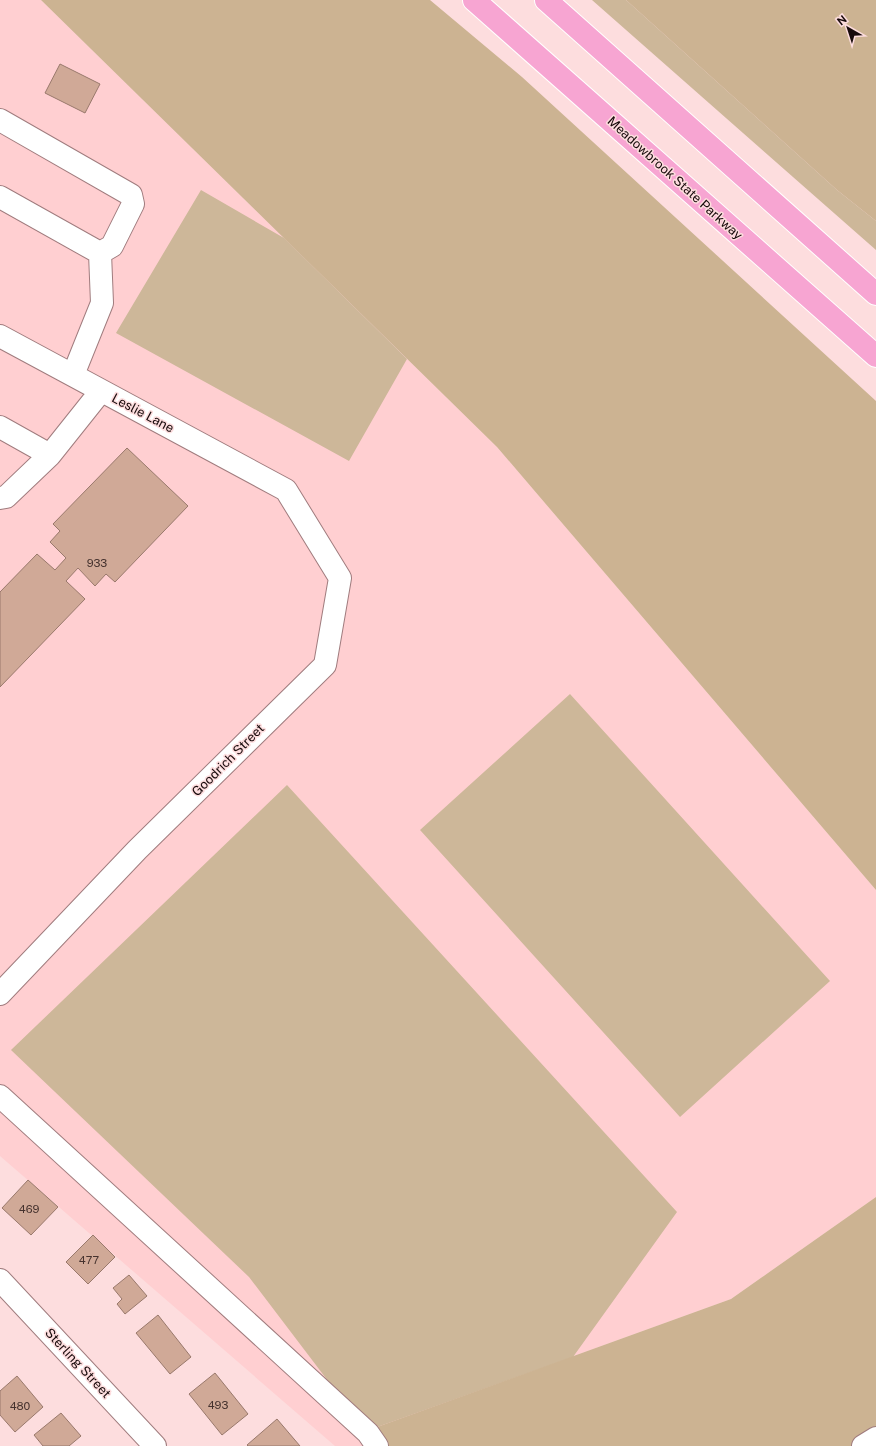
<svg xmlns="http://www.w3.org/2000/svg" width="876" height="1446" viewBox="0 0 876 1446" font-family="'Public Sans',sans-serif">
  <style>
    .built { fill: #ffcfd1 }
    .green { fill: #cdb799 }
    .forest { fill: #ccb392 }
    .building { fill: #d0a997; stroke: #99796c }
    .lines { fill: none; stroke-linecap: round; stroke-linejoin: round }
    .minor-casing { stroke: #a07c7e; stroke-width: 24 }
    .highway-casing { stroke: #fff; stroke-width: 24 }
    .minor { stroke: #fff; stroke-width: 22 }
    .highway { stroke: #f7a5d2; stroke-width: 22 }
    .labels { text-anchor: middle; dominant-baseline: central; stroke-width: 3; stroke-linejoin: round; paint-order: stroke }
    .number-label { font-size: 11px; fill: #45322e }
    .street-label { font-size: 13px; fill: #170a0b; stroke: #fdddde }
  </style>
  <rect width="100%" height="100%" fill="#fdddde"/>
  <path class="built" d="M0 0H41L497 447 876 890V1197L731 1299 367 1431 379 1446H335L0 1156Z"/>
  <path class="green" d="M592 0H626L837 190 876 221V250Z
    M201 190 284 238 407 359 349 461 116 333Z
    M570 694 830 981 680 1117 420 830Z
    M287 785 677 1212 573 1357 366 1431 249 1277 11 1050Z"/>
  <path class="forest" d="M41 0H430L522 77 876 401V890L497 447Z
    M626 0H876V221L837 190Z
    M876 1197V1446H379L366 1431 731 1299Z"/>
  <path class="building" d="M60 64 100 84 85 113 45 93Z
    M127 448 188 506 115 582 106 574 95 586 78 568 66 581 85 599 0 687V592L37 554 55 570 66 558 50 542 60 531 53 524Z
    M28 1180 58 1207 31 1235 2 1208Z
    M93 1235 115 1257 88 1284 66 1262Z
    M129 1275 147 1296 125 1314 117 1304 122 1299 113 1288Z
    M158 1315 191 1357 170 1374 136 1333Z
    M215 1373 248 1414 222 1435 189 1394Z
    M17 1376 43 1407 15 1432 0 1415V1391Z
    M61 1413 81 1436 69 1446H43L34 1435Z
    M277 1419 300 1446H248L247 1445Z"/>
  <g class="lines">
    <defs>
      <path id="minor" d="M0 120 131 195 133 204 112 246 100 253 0 197
        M0 336 286 490 340 578 325 665 137 850 0 994
        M73 375 102 303 100 253
        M0 427 50 455
        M0 498 6 497 50 455 101 391
        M0 1096 368 1433 377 1446
        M0 1280 155 1446
        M863 1446 876 1438"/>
      <path id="highway" d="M474 0 876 356
        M546 0 876 294"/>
    </defs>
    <use href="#minor" class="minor-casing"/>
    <use href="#highway" class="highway-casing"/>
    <use href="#minor" class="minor"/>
    <use href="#highway" class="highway"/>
  </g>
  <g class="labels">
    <g class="number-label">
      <text x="97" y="563">933</text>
      <text x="29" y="1209">469</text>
      <text x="89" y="1260">477</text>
      <text x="218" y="1405">493</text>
      <text x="20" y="1406">480</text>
    </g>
    <g class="street-label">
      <text transform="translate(675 178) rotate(42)">Meadowbrook State Parkway</text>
      <text transform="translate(143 413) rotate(28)">Leslie Lane</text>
      <text transform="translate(228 760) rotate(-45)">Goodrich Street</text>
      <text transform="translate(78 1363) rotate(47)">Sterling Street</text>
    </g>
  </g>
  <g transform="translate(848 28) rotate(321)" stroke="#fdddde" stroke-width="3" paint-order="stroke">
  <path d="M0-3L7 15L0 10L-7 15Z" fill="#170a0b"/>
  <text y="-6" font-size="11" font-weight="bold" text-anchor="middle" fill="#170a0b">N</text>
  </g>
</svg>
